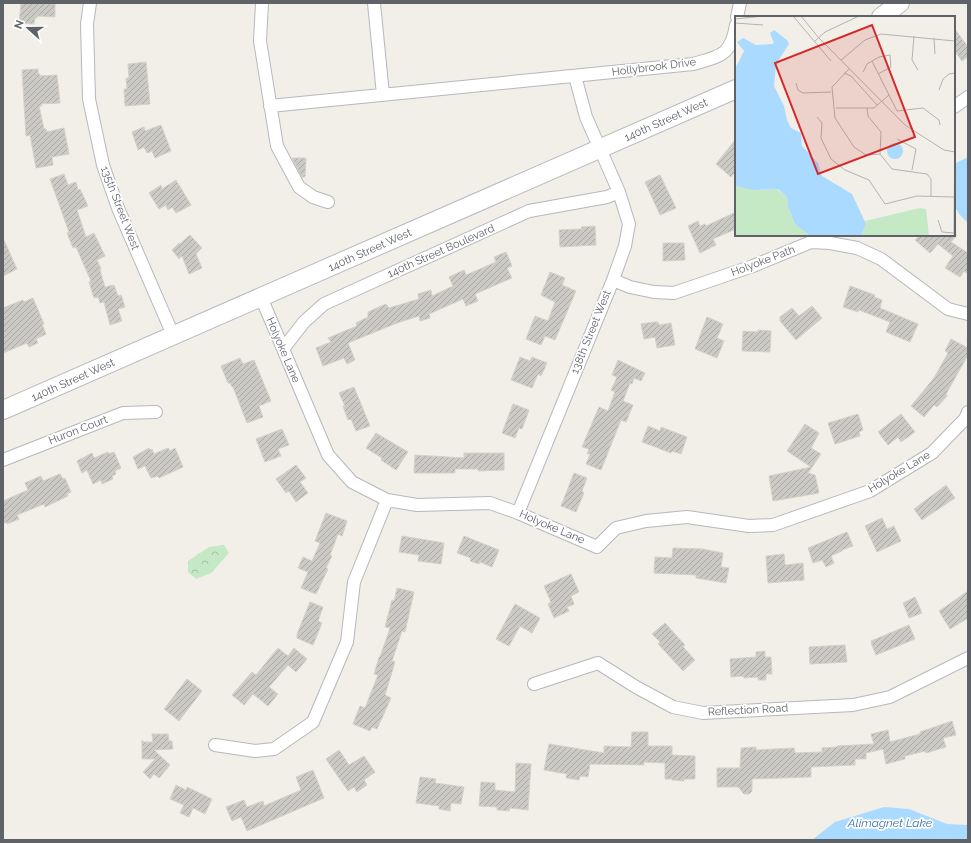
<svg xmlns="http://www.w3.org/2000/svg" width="971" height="843" viewBox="0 0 971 843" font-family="Raleway,sans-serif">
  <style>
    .park { fill: url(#park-crowns) }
    .water { fill: #aadaff }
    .building { fill: url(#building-hatch); stroke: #d6d1c6 }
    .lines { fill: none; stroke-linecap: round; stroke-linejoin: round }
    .street-casing { stroke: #b5b8bc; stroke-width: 14 }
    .secondary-casing { stroke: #b6babf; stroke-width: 20 }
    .street { stroke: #fff; stroke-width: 12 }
    .secondary { stroke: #fff; stroke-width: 18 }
    .labels { text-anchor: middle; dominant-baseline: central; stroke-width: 3.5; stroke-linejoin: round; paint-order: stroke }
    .street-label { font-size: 11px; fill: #5f6368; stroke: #fff }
    .water-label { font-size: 12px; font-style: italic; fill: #4174aa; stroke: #fff }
    .inset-road { fill: none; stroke: #b3b3b1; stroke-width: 1 }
    .view { fill: #d62828; fill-opacity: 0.15; stroke: #d62828; stroke-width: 2 }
    .inset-edge { fill: none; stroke: #5f6368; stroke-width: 2 }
  </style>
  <defs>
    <pattern id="park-crowns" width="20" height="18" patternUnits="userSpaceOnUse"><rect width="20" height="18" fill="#c5e8c5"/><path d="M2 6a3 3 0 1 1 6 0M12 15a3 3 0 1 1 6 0" fill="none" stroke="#a3c0a4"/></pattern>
    <pattern id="building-hatch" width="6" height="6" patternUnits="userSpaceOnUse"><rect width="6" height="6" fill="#cccac5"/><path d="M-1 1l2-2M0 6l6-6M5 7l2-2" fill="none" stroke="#a9a8a4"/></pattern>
  </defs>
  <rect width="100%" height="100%" fill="#f1efe8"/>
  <path class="park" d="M224 545 229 553 211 573 196 579 188 572V561L209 547Z"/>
  <path class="water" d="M968 157V223L959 214 954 205V164Z
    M884 807 909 809 947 824 968 825V840H812L835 822Z"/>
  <path class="building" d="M21 3H55V17L37 16V18H35L34 24 19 23Z
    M954 28 968 47V57L962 61 954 50Z
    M146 62 150 104 125 106 124 89H127L126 78H129L128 64Z
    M38 69V74H40V76L57 75 60 103 41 104 42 106H39L44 129H46L47 132 64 128 69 154 52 157 53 165 36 168 30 135 26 136 22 70Z
    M161 125 171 151 155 158 152 151 147 153 144 147 138 150 132 132 144 127 145 131Z
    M736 139V170L731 177 716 164Z
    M292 158H306L305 177H302Z
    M64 174 68 185 76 182 78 190 80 189 88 206 77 210 86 237 94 233 105 256 97 260 101 269 100 270 105 287 114 285 118 296 121 295 125 307 118 309 122 321 110 325 104 302 100 303 98 297 94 298 89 282 91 281 76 247 73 248 67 233 69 232 50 179Z
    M660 175 676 208 660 215 645 182Z
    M176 180 191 205 176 213 172 207 168 210 166 205 159 209 149 193 161 185 162 189Z
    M736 212V229L713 239 716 245 700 253 688 226 698 221 700 226 705 224 706 226Z
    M595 226 596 245 560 247 559 230 582 229 581 227Z
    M190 235 202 248 196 254 202 268 189 274 182 256 179 259 172 250 179 243 180 244Z
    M920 235H957L951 242 968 253V274L964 271 960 277 945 268 953 256 938 244 930 253 915 240Z
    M3 238 17 269 3 276Z
    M663 243H684L685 260 663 261Z
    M506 252 512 266 507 268 512 278 475 294 478 301 466 306 463 299 429 314 430 318 420 321 419 316 397 323 348 343 355 360 347 364 344 358 323 366 316 348 331 342 328 338 357 326 356 323 368 317V312L386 304 389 308 419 299 418 294 431 290 432 296 453 286 449 277 464 270 466 275 496 262 494 257Z
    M550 272 565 278 562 285 576 291 555 340 545 336 541 345 526 339 535 316 548 321 555 302 541 295Z
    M850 286 875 295 874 297 882 300 880 308 918 324 910 342 886 332 890 322 859 310 858 312 843 307Z
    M33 298 44 324H42L46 334 36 339 38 343 29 347 27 343 3 353V308L23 300 24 302Z
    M812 306 822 318 796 340 780 321V317L792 308 799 316Z
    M707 317 723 324 717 338 724 341 717 358 695 349Z
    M654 322H658L659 325 671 323 675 345 657 348 655 337 644 339 641 324Z
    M758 330 771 331 770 352 742 351 743 331 758 332Z
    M951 339 968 348V355L946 394 947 396 937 407 934 405 924 417 911 406 934 378 948 353 945 351Z
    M520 357 530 361 532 357 547 363 541 376 538 374 532 388 511 380Z
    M240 358 243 364 254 360 271 401 259 406 263 417 247 423 233 387H232L230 383H228L221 366Z
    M618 360 645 373 641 381 634 378 632 384 630 383 623 401 633 405 626 422 621 420 601 470 586 464 590 454H587L589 449 582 447 599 407 608 411 615 392 611 390 617 377 612 375Z
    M354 387 370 426 356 431 351 419 348 420 343 406H345L339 393Z
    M513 404 529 410 522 429 519 428 515 438 502 433Z
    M858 414 863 430 859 432 860 436 835 444 828 423Z
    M901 414 915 432 901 442 898 437 888 445 878 432Z
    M805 424 819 433 811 448 821 454 808 473 815 475 819 493 773 501 769 476 811 467 787 451Z
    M648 426 660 431 661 427 687 437 681 454 672 451 671 453 642 442Z
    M282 429 289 445 278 449 281 456 265 462 256 439Z
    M376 433 408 452 396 470 381 460 382 458 366 448Z
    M149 448 150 450 152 449 154 454 168 448 170 451 175 448 183 467 159 478 158 476 151 478 145 466 138 469 133 457Z
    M108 452 109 454 114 452 121 468 115 471 116 474 112 476 113 479 102 484 101 480 93 484 87 470 82 473 77 461 92 453 94 458Z
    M464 453H504V470L478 471V469H455V473H414L415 455 464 458Z
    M296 465 306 478 300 482 308 493 296 502 289 491 286 493 276 479Z
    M574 473 587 478 582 491 584 493 576 512 561 506Z
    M60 474 63 479 65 478 71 492 67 494 68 496 45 507 44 504 17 515 19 519 7 524 6 522 3 524V501L28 490 25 483 41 476 43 481Z
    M946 485 955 498 922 520 914 509Z
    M326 513 347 521 342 536 338 534 330 555 332 556 326 568 328 569 316 594 301 588 308 572 298 568 303 557 312 561 320 543 315 541Z
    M882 518 887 529 894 526 901 541 877 552 865 526Z
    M847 532 853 546 842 550V551L831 556 834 563 826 567 822 560 813 563 808 548Z
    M402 536 444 543 441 564 418 561 419 555 399 552Z
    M464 536 499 550 492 567 480 562 479 564 470 561 471 558 457 553Z
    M673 548 703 549 723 553 721 567 729 568 726 583 696 578V575L654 573 655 557 672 558Z
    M784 554 785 565 803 563 804 580 768 583 766 556Z
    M571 574 579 592 571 596 574 604 567 607 569 611 554 618 548 604 551 602 544 586Z
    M397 588 414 592 405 632 402 631 392 661 395 662 385 695 391 698 377 729 372 727 370 731 353 724 360 706 365 708 378 675 374 674 379 657H380L390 628 385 627 392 600 394 601Z
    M968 591V618L950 629 939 611Z
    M915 597 922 613 909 618 903 603Z
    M310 602 323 607 318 621 322 623 313 645 297 638V634Z
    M515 604 540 618 532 633 520 626 509 646 496 639Z
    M665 623 685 645 683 647 695 660 683 671 658 644 660 642 652 634Z
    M909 625 915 639 876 655 871 643 872 642 871 641Z
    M845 645 847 662 810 664 809 647Z
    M278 648 288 656 294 648 307 659 296 672 288 665 269 687 278 694 268 706 253 694 244 705 232 695 252 672 256 675Z
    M765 651V657H771L772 674H766V680H758V677L744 678 743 676 731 677 730 659 756 657V652Z
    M187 679 202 691 179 721 164 709Z
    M952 721 956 735 943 738 946 747 926 753 925 751 905 756V759L886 764 883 749 866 753V759H855V765L811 767V777L752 779V791L749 794H744L738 787H717V768H740L741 748 756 747V750L794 748 795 753 822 752V748L837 747V746L874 744 871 734 888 730 890 742 920 734V732Z
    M632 732H648V746H672V755L695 756V779H684V781L672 780V779H665V763L644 762V765L590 764 588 777 580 776 579 780 566 778 567 774 544 770 549 744 604 753V746L631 747Z
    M152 734H168L169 741H172L173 749 154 750 170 765 159 778 154 774 150 779 143 772 155 759H142V740L144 742H153Z
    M339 750 349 765 364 756 375 772 364 780 367 785 357 792 354 787 348 791 326 759Z
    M516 763 531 764 528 810 510 808 509 811 497 810V807L479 806 481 782 495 783V790L515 792Z
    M313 770 324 798 247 831 241 817 232 821 226 807 244 800 247 807 263 801 264 806 301 790 296 777Z
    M420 777 436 779 435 783 464 787 461 804 451 803 450 811 439 809V806L416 803Z
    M176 785 186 790 187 787 212 799 205 814 193 808 189 817 180 813 184 805 170 799Z"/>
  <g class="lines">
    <defs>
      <path id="street" d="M90 3 87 24 89 99 103 165 118 208 173 335
        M262 3 260 41 277 146 299 187 313 197 328 202
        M374 3 383 95
        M737 17 740 3
        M270 106 693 64C720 56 731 56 736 25
        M954 107 968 97
        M613 280 630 287 654 292 674 293 753 266 811 242 830 243 857 248 881 259 948 309 968 314
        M261 297 328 455 352 482 387 500 417 505 490 503 518 513 597 547 616 528 646 521 687 517 749 526 773 525 870 491 932 453 965 419 968 412
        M283 349 304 322 324 304 529 211 607 197 619 192
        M3 460 123 413 156 412
        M518 513 613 280 625 246 629 224 619 192 586 117 575 76
        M534 684 598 663 636 687 673 707 703 713 853 705 890 697 968 658
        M215 745 255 751 274 749 313 722 347 642 354 582 387 500"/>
      <path id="secondary" d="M881 17 900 3
        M3 410 736 89"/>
    </defs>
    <use href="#street" class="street-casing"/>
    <use href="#secondary" class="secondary-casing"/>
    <use href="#street" class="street"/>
    <use href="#secondary" class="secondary"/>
  </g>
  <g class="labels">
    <g class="street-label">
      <text transform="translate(654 67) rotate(-7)">Hollybrook Drive</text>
      <text transform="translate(666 120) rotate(-24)">140th Street West</text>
      <text transform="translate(120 208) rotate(69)">135th Street West</text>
      <text transform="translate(370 250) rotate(-24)">140th Street West</text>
      <text transform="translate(441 251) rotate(-24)">140th Street Boulevard</text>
      <text transform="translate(763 261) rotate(-21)">Holyoke Path</text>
      <text transform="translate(591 332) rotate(-68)">138th Street West</text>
      <text transform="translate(283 350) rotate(67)">Holyoke Lane</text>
      <text transform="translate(73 380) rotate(-24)">140th Street West</text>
      <text transform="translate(78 430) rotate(-21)">Huron Court</text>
      <text transform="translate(899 472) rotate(-31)">Holyoke Lane</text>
      <text transform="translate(552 527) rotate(23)">Holyoke Lane</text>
      <text transform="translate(748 710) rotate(-3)">Reflection Road</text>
    </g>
    <g class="water-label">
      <text x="890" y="823">Alimagnet Lake</text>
    </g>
  </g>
  <g transform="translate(735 16)">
    <rect width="220" height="220" fill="#f1efe8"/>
    <path d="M0 170 25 174 42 173 52 181 53 191 60 208 75 220H0ZM185 192 191 193 194 220H126L131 208 130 205Z" fill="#c5e8c5"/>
    <path d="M39 14 52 24 54 28 41 48 39 70 49 90 52 104 56 112 66 117 67 130 83 147 87 160 117 178 131 208 126 220H75L60 208 53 191 52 181 43 173 19 174 0 170V53L9 35 2 26 8 22 21 29 37 28 39 27 35 17ZM152 135a8 8 0 1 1 16 0a8 8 0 1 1-16 0Z" fill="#aadaff"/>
    <path class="inset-road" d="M58 0 96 45M66 0 83 21 170 109 209 134 220 136M0 3 29 0M0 7 28 9M179 20 177 44 183 54M199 22 200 38M80 25 90 16 124 0M106 44 130 24 146 18 220 25M137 45 162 95 188 92 204 104 205 109M114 53 97 71 100 102 119 131 131 139 145 138M128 56 132 48 144 41 155 39 156 51 143 58M109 57 116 60 142 89M61 67 63 74 68 77 96 76M204 74 208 63 214 58 220 57M101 92H139L154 79M132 92 133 100 146 116 145 138 157 153 192 158 196 163V180M82 101 87 107 86 122 96 143 110 154 134 164 150 188 182 180 219 181M162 123 181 133 177 154M203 204 207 216 219 217M219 220 220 98"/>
    <path class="view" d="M137 9 180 121 83 158 40 47Z"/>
    <rect width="220" height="220" class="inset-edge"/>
  </g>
  <rect width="971" height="843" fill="none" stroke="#5f6368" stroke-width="8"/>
  <g transform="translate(28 28) rotate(291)" stroke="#ffffff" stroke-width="3" paint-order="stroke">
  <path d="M0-3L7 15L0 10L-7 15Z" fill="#5f6368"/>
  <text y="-6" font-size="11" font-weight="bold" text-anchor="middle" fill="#5f6368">N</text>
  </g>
</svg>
